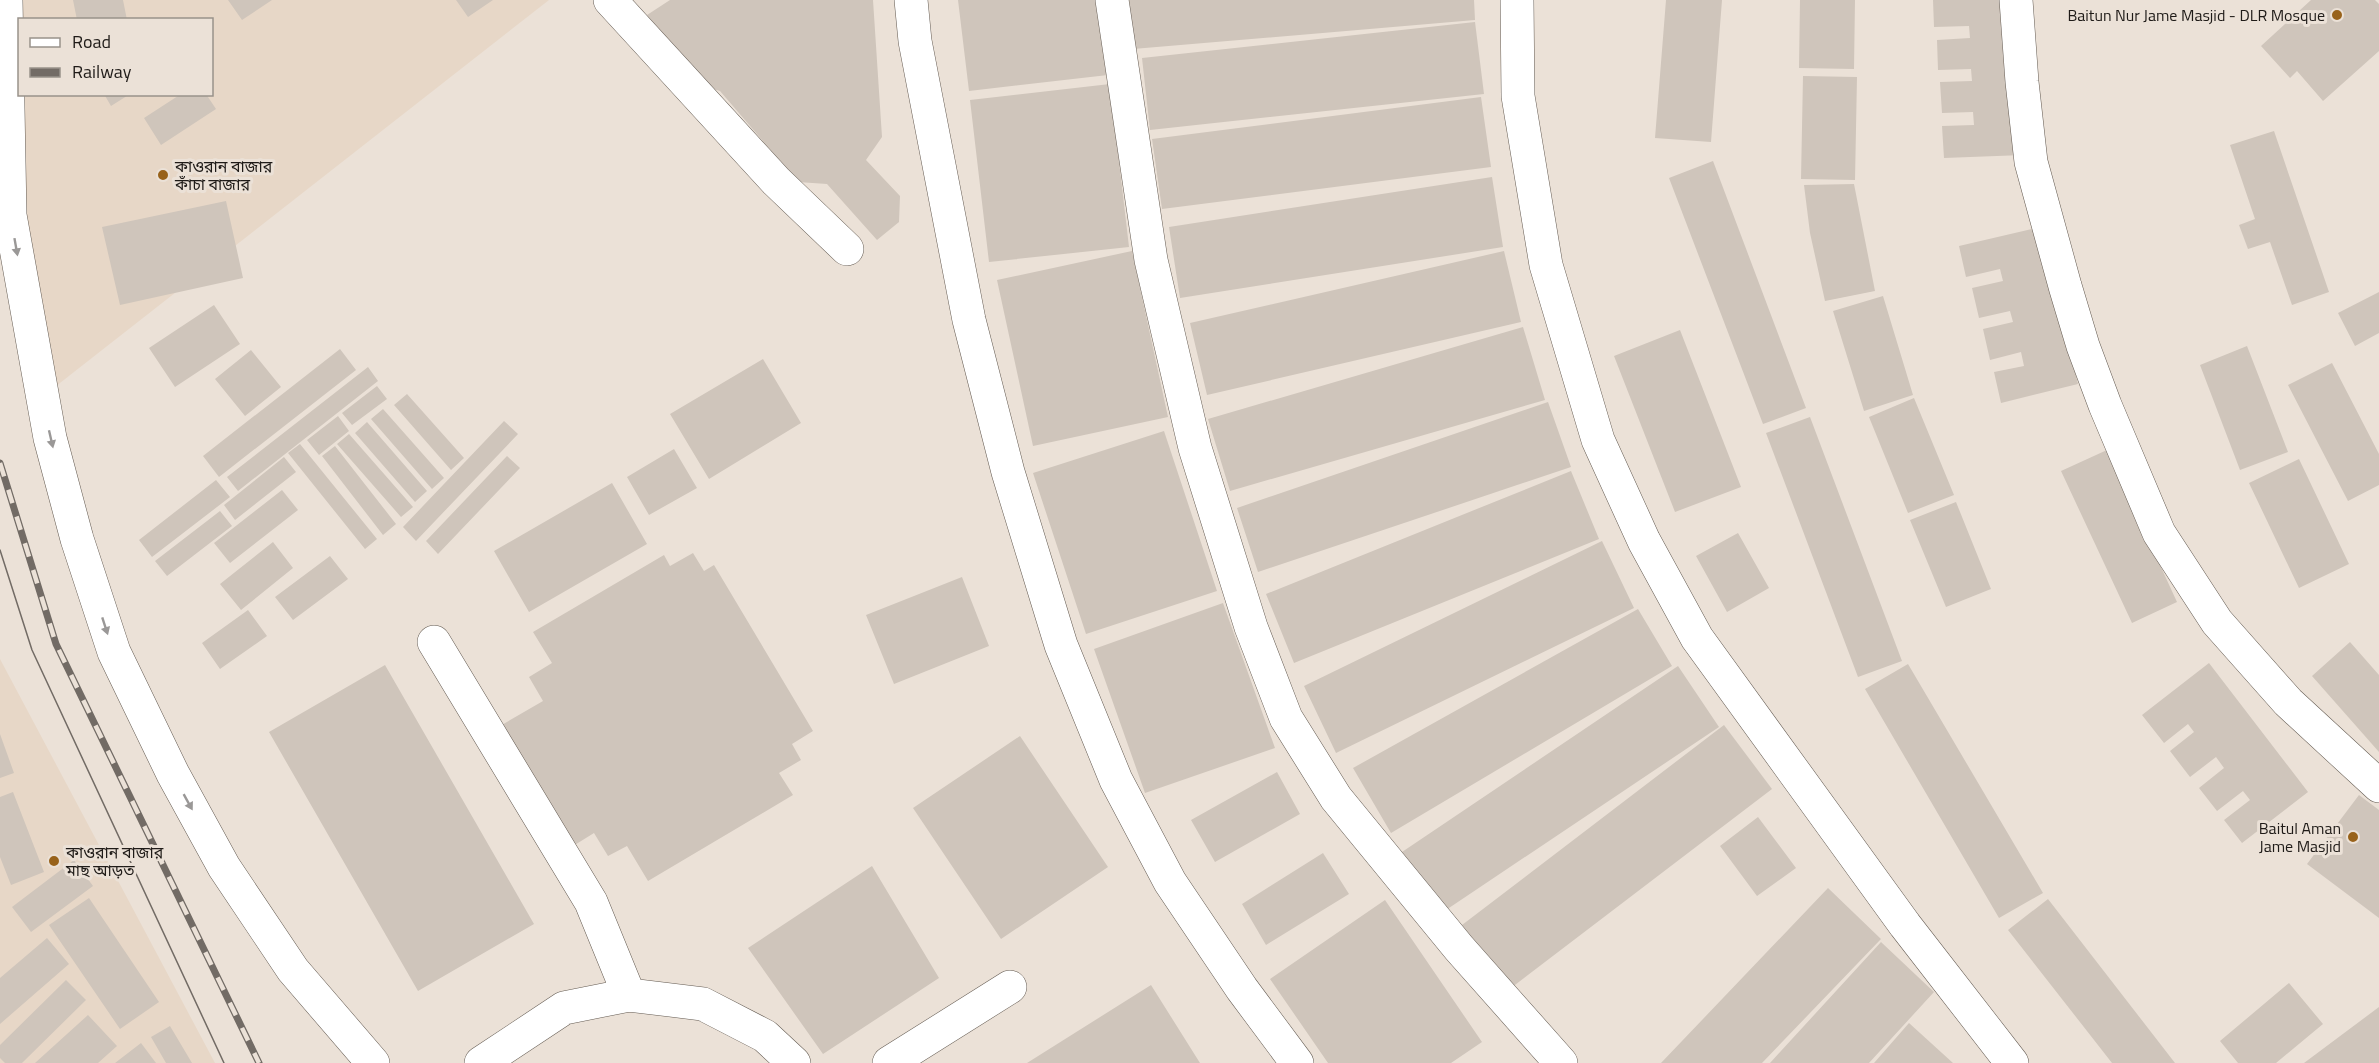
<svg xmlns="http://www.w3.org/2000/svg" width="2379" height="1063" viewBox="0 0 2379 1063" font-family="'Titillium Web','Noto Sans Bengali',sans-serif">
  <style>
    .built { fill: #e7d7c7; fill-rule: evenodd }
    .building { fill: #cfc5bb }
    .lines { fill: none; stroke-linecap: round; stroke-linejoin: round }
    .minor-casing { stroke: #645b52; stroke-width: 34 }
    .highway-casing { stroke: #645b52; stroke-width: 34 }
    .minor { stroke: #fff; stroke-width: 33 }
    .highway { stroke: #fff; stroke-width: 33 }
    .tram { stroke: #726b65; stroke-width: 1.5 }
    .rail-casing { stroke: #726b65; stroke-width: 7 }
    .rail { stroke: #ebe1d7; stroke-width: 4.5; stroke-dasharray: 14; stroke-linecap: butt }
    .oneway { fill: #9a9897 }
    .poi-dot { fill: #98621a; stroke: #ebe1d7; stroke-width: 2 }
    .labels { text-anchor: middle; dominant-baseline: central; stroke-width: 6; stroke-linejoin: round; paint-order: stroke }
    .poi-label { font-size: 16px; fill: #1f1b18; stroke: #ebe1d7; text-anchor: end }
  </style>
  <rect width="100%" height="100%" fill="#ebe1d7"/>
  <path class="built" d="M0 0H549L51 390 0 256ZM20 20H212V94H20Z
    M0 659 215 1063H0Z"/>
  <path class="building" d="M73 0H123L127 20H77Z
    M228 0H272L242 20Z
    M456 0H493L468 17Z
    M670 0H873L882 137 866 160 900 196 899 222 877 240 827 184 798 182 720 91 710 88 647 15Z
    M958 0H1099L1108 75 969 91Z
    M1129 0H1474L1475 20 1133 49Z
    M1666 0H1722L1711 142 1655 138Z
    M1800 0H1855L1854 69 1799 68Z
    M1933 0H2016L2023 155 1944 158 1942 126 1974 125 1973 112 1942 113 1940 82 1972 81 1971 69 1938 70 1937 40 1970 38 1969 26 1934 27Z
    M2311 0H2375L2379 4V51L2323 101 2297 71 2290 78 2261 46Z
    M1475 22 1484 94 1150 130 1142 58Z
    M1803 76 1857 77 1855 180 1801 179Z
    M1110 84 1129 247 989 262 970 100Z
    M104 94H130L111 106Z
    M181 94H206L216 109 161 145 144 118Z
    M1481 97 1491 167 1162 209 1152 139Z
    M2274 131 2329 292 2292 305 2270 242 2248 249 2239 225 2255 219 2230 145Z
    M1713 161 1806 408 1763 424 1669 178Z
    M1492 177 1503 247 1180 298 1169 227Z
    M1854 184 1875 291 1825 301 1810 233 1804 185Z
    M226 201 243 278 120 305 102 227Z
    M2040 227 2078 384 2001 403 1994 372 2024 366 2021 352 1990 360 1983 329 2013 322 2010 311 1979 318 1972 288 2003 281 2000 269 1966 277 1959 246Z
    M1132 251 1168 417 1033 446 997 280Z
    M1504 251 1521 322 1207 395 1190 323Z
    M2379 292V333L2355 346 2338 313Z
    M1883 296 1913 395 1864 411 1833 311Z
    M214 305 240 344 175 387 149 348Z
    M1523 327 1545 400 1230 491 1208 419Z
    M1680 330 1741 487 1675 512 1614 356Z
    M2247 346 2288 452 2240 470 2200 365Z
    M340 349 356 370 219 477 203 456Z
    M251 350 281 387 245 416 215 379Z
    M763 359 801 423 709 479 670 414Z
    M2332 363 2379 454V485L2348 501 2288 385Z
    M368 367 378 381 238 491 227 477Z
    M377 386 387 399 352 425 342 413Z
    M407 394 464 458 451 470 394 405Z
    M1914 398 1954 495 1908 513 1869 417Z
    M1548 402 1571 467 1258 572 1237 508Z
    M383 409 444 478 432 489 371 419Z
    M338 416 349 431 319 455 307 440Z
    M1810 417 1902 661 1858 677 1766 433Z
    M504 421 518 434 416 541 403 527Z
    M367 422 427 491 415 502 355 433Z
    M1164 431 1217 591 1086 634 1033 473Z
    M349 434 413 507 401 517 337 444Z
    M300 444 377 539 365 549 288 453Z
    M335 446 396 524 383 535 322 456Z
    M674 449 697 488 649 515 627 477Z
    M2107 450 2177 602 2132 623 2061 471Z
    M507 456 520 468 438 554 426 541Z
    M284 457 296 472 235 520 224 505Z
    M2299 459 2349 564 2299 588 2249 483Z
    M1571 471 1599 539 1294 663 1266 594Z
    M216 480 230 497 152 557 139 540Z
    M612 483 647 544 529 612 494 551Z
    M282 490 298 510 230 563 214 543Z
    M1956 502 1991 589 1946 607 1910 520Z
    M220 511 232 526 167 576 155 561Z
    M1738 533 1769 588 1727 612 1696 556Z
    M1602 541 1634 608 1336 753 1304 686Z
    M273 542 293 568 241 610 220 584Z
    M693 553 704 571 714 565 813 731 792 744 801 760 779 773 793 795 648 881 627 846 608 856 594 833 565 851 493 730 543 701 529 677 552 663 533 632 664 555 670 566Z
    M330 556 348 579 293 620 275 597Z
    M962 577 989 646 894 684 866 615Z
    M1223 603 1275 748 1145 793 1094 649Z
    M1638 609 1672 666 1391 833 1353 768Z
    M248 610 267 636 220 669 202 643Z
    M2350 642 2379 675V752L2312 676Z
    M2209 663 2308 792 2242 843 2224 820 2250 800 2243 791 2217 811 2199 788 2224 768 2216 757 2190 777 2170 751 2194 732 2188 724 2164 743 2142 715Z
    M1908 664 2043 893 1999 918 1865 689Z
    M385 665 534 924 418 991 269 732Z
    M1678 666 1719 727 1443 912 1402 852Z
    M1724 725 1772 789 1511 988 1462 925Z
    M0 734 14 773 0 778Z
    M1020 736 1108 867 1001 939 913 808Z
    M1277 772 1300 814 1215 862 1191 820Z
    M13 792 44 872 11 885 0 857V797Z
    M2359 795 2379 810V918L2307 864Z
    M1758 817 1796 868 1757 896 1720 846Z
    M1323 853 1349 894 1266 945 1242 904Z
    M74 860 93 886 31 932 12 907Z
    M872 866 939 978 823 1054 748 948Z
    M1828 888 1881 939 1762 1063H1661Z
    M89 898 159 1002 120 1029 49 925Z
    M2048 899 2175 1063H2112L2008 930Z
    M1385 900 1482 1042 1451 1063H1328L1270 979Z
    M47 938 69 964 0 1024V978Z
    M1881 942 1934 992 1869 1063H1770Z
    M66 980 86 1000 22 1063H5L0 1058V1045Z
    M2289 983 2323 1024 2276 1063H2238L2220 1041Z
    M1151 985 1200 1063H1027Z
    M2379 1007V1063H2304Z
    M88 1015 117 1046 98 1063H35Z
    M1909 1023 1953 1063H1874Z
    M170 1026 192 1063H166L151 1037Z
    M141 1043 156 1063H115Z"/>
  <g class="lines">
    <defs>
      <path id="minor" d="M610 0 776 181 847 249
        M911 0 915 41 969 320 1008 472 1061 645 1116 780 1170 882 1242 989 1297 1063
        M1112 0 1151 260 1195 448 1251 627 1286 718 1336 798 1459 948 1561 1063
        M1517 0 1518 96 1546 265 1598 440 1644 541 1697 638 1905 925 2012 1063
        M2016 0 2022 82 2031 162 2065 286 2083 346 2105 405 2159 533 2217 622 2288 702 2379 786
        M434 642 591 902 629 995
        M481 1063 564 1008 629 995 703 1004 765 1036 794 1063
        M889 1063 1010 987"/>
      <path id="highway" d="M6 0 10 215 50 438 77 539 114 652 173 774 224 867 293 970 373 1063"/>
    </defs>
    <use href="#minor" class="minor-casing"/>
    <use href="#highway" class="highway-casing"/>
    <use href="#minor" class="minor"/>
    <use href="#highway" class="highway"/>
    <path class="tram" d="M0 550 32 650 224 1063"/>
    <defs>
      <path id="rail" d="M0 463 56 644 259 1063"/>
    </defs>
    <use href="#rail" class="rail-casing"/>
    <use href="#rail" class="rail"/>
  </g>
  <defs><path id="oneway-solid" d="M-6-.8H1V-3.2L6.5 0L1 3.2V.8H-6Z" transform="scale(1.5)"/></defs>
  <g class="oneway">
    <use href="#oneway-solid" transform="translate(16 247) rotate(80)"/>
    <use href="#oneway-solid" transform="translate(51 439) rotate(77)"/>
    <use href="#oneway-solid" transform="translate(105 626) rotate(72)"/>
    <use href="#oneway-solid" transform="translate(188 802) rotate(61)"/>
  </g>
  <g class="poi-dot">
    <circle cx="2337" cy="15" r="6"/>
    <circle cx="163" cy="175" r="6"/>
    <circle cx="2353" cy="837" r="6"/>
    <circle cx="54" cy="861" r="6"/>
  </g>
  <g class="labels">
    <g class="poi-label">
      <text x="2325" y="15">Baitun Nur Jame Masjid - DLR Mosque</text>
      <text x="175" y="166" text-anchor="start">কাওরান বাজার<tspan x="175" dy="18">কাঁচা বাজার</tspan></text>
      <text x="2341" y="828">Baitul Aman<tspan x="2341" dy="18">Jame Masjid</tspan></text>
      <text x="66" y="852" text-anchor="start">কাওরান বাজার<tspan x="66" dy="18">মাছ আড়ত</tspan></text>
    </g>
  </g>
  <rect x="18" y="18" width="195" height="78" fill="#ebe1d7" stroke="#99928b" stroke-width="1.5"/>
  <rect x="30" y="38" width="30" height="9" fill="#ffffff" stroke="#99928b" stroke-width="1.5"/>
  <text x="72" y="48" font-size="18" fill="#1f1b18">Road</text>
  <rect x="30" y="68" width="30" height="9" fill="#726b65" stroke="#99928b" stroke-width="1.5"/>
  <text x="72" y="78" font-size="18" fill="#1f1b18">Railway</text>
</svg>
